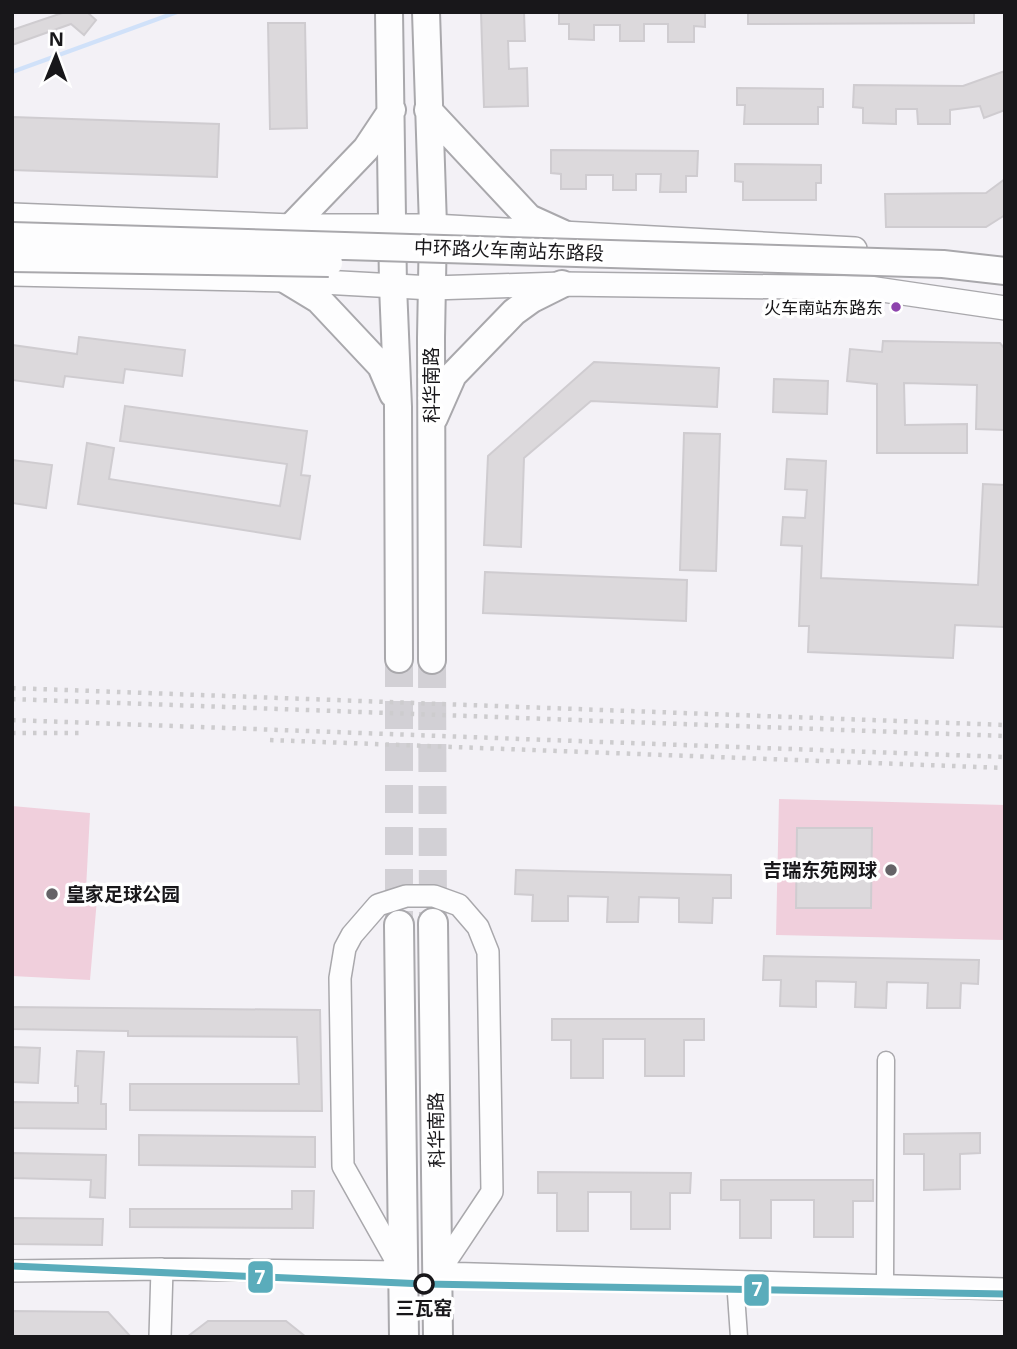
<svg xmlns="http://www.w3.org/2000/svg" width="1017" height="1349" viewBox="0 0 1017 1349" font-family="'Noto Sans','Noto Sans SC',sans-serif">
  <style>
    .pitch { fill: #f0cfdc }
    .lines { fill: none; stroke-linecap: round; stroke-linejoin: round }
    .stream { stroke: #d0e1f9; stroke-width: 4.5 }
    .building { fill: #dcd9dc; stroke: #cfccd0; stroke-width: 2 }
    .trunk-tunnel { stroke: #d2d0d5; stroke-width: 28; stroke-dasharray: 28 14; stroke-linecap: butt }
    .minor-casing { stroke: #a9a8ac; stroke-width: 19 }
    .tertiary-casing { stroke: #a9a8ac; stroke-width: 24 }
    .secondary-casing { stroke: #a9a8ac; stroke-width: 26 }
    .primary-casing { stroke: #a9a8ac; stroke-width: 30 }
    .trunk-casing { stroke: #a9a8ac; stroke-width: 32 }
    .minor { stroke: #fdfdfe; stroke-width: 16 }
    .tertiary { stroke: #fdfdfe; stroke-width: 21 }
    .secondary { stroke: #fdfdfe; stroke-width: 23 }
    .primary { stroke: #fdfdfe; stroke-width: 26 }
    .trunk { stroke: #fdfdfe; stroke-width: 28 }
    .rail { stroke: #cdccce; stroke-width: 4.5; stroke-dasharray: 3.5 7; stroke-linecap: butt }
    .primary-bridge-casing { stroke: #a9a8ac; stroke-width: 30; stroke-linecap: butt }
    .primary-bridge { stroke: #fdfdfe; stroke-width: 26 }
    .metro-1-casing { stroke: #fff; stroke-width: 12 }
    .metro-1 { stroke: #5aacbb; stroke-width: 7 }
    .bus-dot { fill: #8e44ad; stroke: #fff; stroke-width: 2.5 }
    .poi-dot { fill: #656367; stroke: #fff; stroke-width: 2.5 }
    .stop-dot { fill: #fff; stroke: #18171a; stroke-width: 3.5 }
    .labels { text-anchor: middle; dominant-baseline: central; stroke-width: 7; stroke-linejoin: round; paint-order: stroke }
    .bus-label { font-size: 17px; fill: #18171a; stroke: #fff; text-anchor: end }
    .street-label { font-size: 19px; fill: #18171a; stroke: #fff }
    .poi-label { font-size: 19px; font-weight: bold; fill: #18171a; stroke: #fff; text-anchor: end }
    .stop-label { font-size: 19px; font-weight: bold; fill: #18171a; stroke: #fff }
    .line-badge { stroke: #fff; stroke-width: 2.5 }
    .badge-label { font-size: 19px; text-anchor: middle; font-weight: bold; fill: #fff }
  </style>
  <rect width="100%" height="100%" fill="#f3f1f6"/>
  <path class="pitch" d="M779 799 1005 805V940L776 935Z
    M12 806 90 813 86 889 97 899 90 980 12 976Z"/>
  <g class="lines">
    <path class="stream" d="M12 72 177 12"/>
  </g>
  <path class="building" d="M65 12H87L96 20 84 35 71 24 12 45V30Z
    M481 12H524L525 41H508L509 69 527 68 528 106 484 107Z
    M559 12H705V27L694 26V42H668V24H644V41H620V25H594V40L569 39V24H559Z
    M748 12H974V23L748 24Z
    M268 23H305L307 128 270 129Z
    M1005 71V110L984 118 980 106 950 110V124H918L917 109H896V124L863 123V108L853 107 854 85 963 86Z
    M737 88 823 89V107H818V124H744L745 105H737Z
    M12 117 219 124 217 177 12 170Z
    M551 150 698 151 697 176H686V192H660L661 174H636V190H613V175H586V189H561V174L551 173Z
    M735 164 821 165V183H816V200H743V182L735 181Z
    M1005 179V215L986 227H886L885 194 986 193Z
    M79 337 185 350 182 376 125 369 123 383 65 376 63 387 12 380V345L77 354Z
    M883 341 1000 343 1005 349V430L976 429 977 385 904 383 905 425 967 424V453H877V384L847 381 850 349 882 352Z
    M594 362 719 368 717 407 591 401 524 458 521 547 484 545 488 456Z
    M774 379 828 381 827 414 773 412Z
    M125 406 307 431 301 475 310 476 300 539 78 504 87 443 114 448 109 479 280 506 287 464 120 441Z
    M684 433 720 434 716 571 680 570Z
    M787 459 826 461 821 578 978 585 983 484 1005 485V627L955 625 953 658 808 652 809 626H799L802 546 781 545 783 517 805 518 807 490 785 489Z
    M12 460 52 465 46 508 12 503Z
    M485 572 687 580 686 621 483 613Z
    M797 828H872L871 908H796Z
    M516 870 731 875V898H713L712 923 679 922V898L639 897 638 922H607L608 897 568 896V921H532L533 895 515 894Z
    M764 956 979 960 978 984 961 983 960 1008H927L928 983 887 982 886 1008 855 1007 856 982 816 981V1007L780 1006 781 980H763Z
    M12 1007 320 1010 322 1111 130 1110V1084H299L297 1037 128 1036V1031L12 1029Z
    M552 1019H704V1040H684V1076H645V1039H603V1078H571V1040H552Z
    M13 1047 40 1048 38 1083 12 1082Z
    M77 1051 104 1052 101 1104H106V1129L12 1128V1102L78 1103V1086H75Z
    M980 1133V1153L960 1154V1189L924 1190V1154H904V1134Z
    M139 1135 315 1137V1167L139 1165Z
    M12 1153 106 1155 105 1198 90 1197 91 1180 12 1178Z
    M538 1172 691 1173 690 1193H670V1229H631V1192H588V1231H557V1193H538Z
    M721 1180H873V1201H853V1237H814V1200H771V1238H740V1200H721Z
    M292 1191H314L313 1228 130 1227V1209H292Z
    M12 1218 103 1219 102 1245 12 1244Z
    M12 1311 108 1312 131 1337H12Z
    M208 1321H286L306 1337H187Z"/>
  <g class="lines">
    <path class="trunk-tunnel" d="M399 659V925
      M432 660 433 923"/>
    <defs>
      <path id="minor" d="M735 1280 739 1337
        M885 1284 886 1060"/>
      <path id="tertiary" d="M12 1271 162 1269 403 1272
        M402 1271 343 1166 340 978 345 948 352 935 378 905 406 896H434L459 905 478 927 488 952 492 1192 438 1273V1276
        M438 1273 1005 1289
        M160 1337 162 1269"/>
      <path id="secondary" d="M12 215 292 226H433L855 249
        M12 274 286 280 432 288 562 284 869 288 1005 308"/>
      <path id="primary" d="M389 12 393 286 398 407 399 659
        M426 12 433 226 431 338 432 660
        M428 110 529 218 562 233
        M292 226 366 149 392 110
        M286 280 319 300 381 366 393 394
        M434 418 453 375 514 312 532 299 562 284"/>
      <path id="trunk" d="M433 923 438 1337
        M399 925 404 1337"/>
    </defs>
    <use href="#minor" class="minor-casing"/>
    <use href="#tertiary" class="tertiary-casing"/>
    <use href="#secondary" class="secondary-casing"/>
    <use href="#primary" class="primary-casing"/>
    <use href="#trunk" class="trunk-casing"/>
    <use href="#minor" class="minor"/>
    <use href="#tertiary" class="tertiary"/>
    <use href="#secondary" class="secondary"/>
    <use href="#primary" class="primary"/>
    <use href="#trunk" class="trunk"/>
    <path class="rail" d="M12 688 1005 725
      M12 699 1005 736
      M12 720 1005 757
      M12 733H81
      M270 740 1005 768"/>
    <defs>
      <path id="primary-bridge" d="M12 236 943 264 1005 271
        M12 258 329 263"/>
    </defs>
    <use href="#primary-bridge" class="primary-bridge-casing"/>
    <use href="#primary-bridge" class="primary-bridge"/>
    <defs>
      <path id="metro-1" d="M12 1266 425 1284 1005 1294"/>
    </defs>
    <use href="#metro-1" class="metro-1-casing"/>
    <use href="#metro-1" class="metro-1"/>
  </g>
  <circle class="bus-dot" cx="896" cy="307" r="6"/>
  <g class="poi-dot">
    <circle cx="891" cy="870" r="7"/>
    <circle cx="52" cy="894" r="7"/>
  </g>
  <circle class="stop-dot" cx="424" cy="1284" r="9"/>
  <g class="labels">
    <g class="bus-label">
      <text x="883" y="307">火车南站东路东</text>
    </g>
    <g class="street-label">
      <text transform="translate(509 250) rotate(2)">中环路火车南站东路段</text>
      <text transform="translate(431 385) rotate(-90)">科华南路</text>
      <text transform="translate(436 1130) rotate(-91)">科华南路</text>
    </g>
    <g class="poi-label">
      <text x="877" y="870">吉瑞东苑网球</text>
      <text x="66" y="894" text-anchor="start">皇家足球公园</text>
    </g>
    <g class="stop-label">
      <text x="424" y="1308">三瓦窑</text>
    </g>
  </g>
  <g class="line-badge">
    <rect x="247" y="1260" width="27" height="34" rx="7" fill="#5aacbb"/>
    <rect x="743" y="1273" width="27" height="34" rx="7" fill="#5aacbb"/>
  </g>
  <g class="badge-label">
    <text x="260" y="1284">7</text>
    <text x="757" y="1296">7</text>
  </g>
  <rect width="1017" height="1349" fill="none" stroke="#18171a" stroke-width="28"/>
  <g transform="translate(56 56) rotate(1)" stroke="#ffffff" stroke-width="5" paint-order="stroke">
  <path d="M0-5L12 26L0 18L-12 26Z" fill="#18171a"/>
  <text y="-10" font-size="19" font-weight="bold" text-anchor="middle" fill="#18171a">N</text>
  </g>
</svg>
